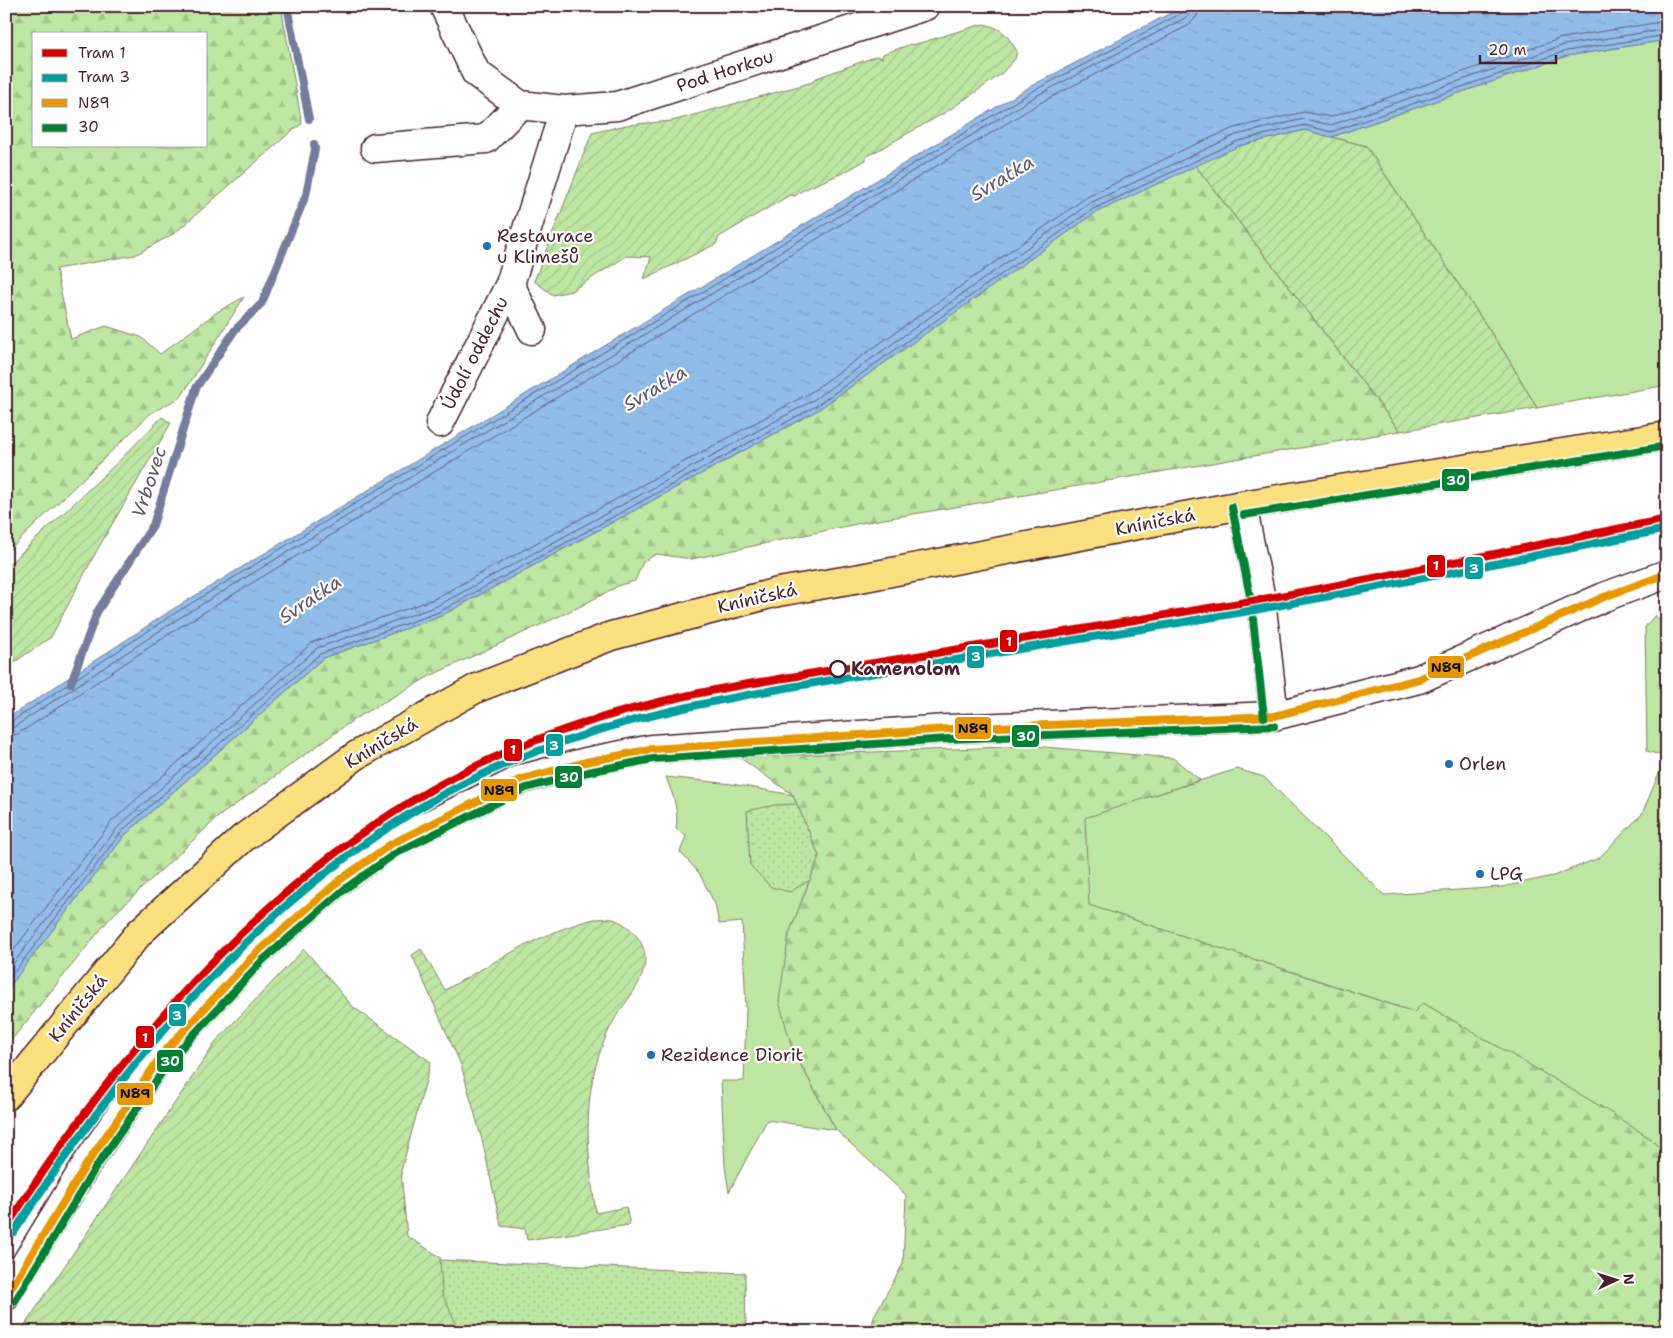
<svg xmlns="http://www.w3.org/2000/svg" width="1673" height="1338" viewBox="0 0 1673 1338" font-family="'Shantell Sans',sans-serif">
  <style>
    .grass { fill: #bde6a2; stroke: #848266 }
    .forest { fill: url(#forest-firs); stroke: #848266; fill-rule: evenodd }
    .park { fill: url(#park-dots); stroke: #848266 }
    .garden { fill: url(#garden-furrows); stroke: #848266 }
    .water { fill: url(#water-ripples); stroke: #747d9d }
    .lines { fill: none; stroke-linecap: round; stroke-linejoin: round }
    .shore { stroke: #665e77; stroke-width: 1 }
    .stream { stroke: #747d9d; stroke-width: 8 }
    .minor-casing { stroke: #4a1f2b; stroke-width: 31 }
    .major-casing { stroke: #4a1f2b; stroke-width: 31 }
    .minor { stroke: #fff; stroke-width: 28 }
    .major { stroke: #fbe080; stroke-width: 28 }
    .bus-1-casing { stroke: #fff; stroke-width: 11 }
    .bus-2-casing { stroke: #fff; stroke-width: 11 }
    .bus-1 { stroke: #e69804; stroke-width: 8 }
    .bus-2 { stroke: #008033; stroke-width: 8 }
    .tram-1-casing { stroke: #fff; stroke-width: 11 }
    .tram-2-casing { stroke: #fff; stroke-width: 11 }
    .tram-1 { stroke: #d40000; stroke-width: 8 }
    .tram-2 { stroke: #009e9e; stroke-width: 8 }
    .poi-dot { fill: #1f6fb2; stroke: #fff; stroke-width: 2 }
    .stop-dot { fill: #fff; stroke: #4a1f2b; stroke-width: 2.5 }
    .labels { text-anchor: middle; dominant-baseline: central; stroke-width: 4.5; stroke-linejoin: round; paint-order: stroke }
    .street-label { font-size: 18px; fill: #4a1f2b; stroke: #fff }
    .poi-label { font-size: 18px; fill: #4a1f2b; stroke: #fff; text-anchor: start }
    .stop-label { font-size: 18px; font-weight: bold; fill: #4a1f2b; stroke: #fff; text-anchor: start }
    .water-label { font-size: 19px; font-style: italic; fill: #62566e; stroke: #fff }
    .line-badge { stroke: #fff; stroke-width: 2 }
    .badge-label { font-size: 14px; text-anchor: middle; font-weight: bold; fill: #fff }
    .pale-badge-label { font-size: 14px; text-anchor: middle; font-weight: bold; fill: #111 }
  </style>
  <defs>
    <pattern id="forest-firs" width="22" height="20" patternUnits="userSpaceOnUse" patternTransform="scale(1.25)"><rect width="22" height="20" fill="#bde6a2"/><path d="M5 1l3.5 6h-7zM16 11l3.5 6h-7z" fill="#a4c58c"/></pattern>
    <pattern id="park-dots" width="8" height="8" patternUnits="userSpaceOnUse" patternTransform="scale(1.25)"><rect width="8" height="8" fill="#bde6a2"/><path d="M2 2h.1M6 6h.1" fill="none" stroke="#a4c58c" stroke-width="1.8" stroke-linecap="round"/></pattern>
    <pattern id="garden-furrows" width="10" height="10" patternUnits="userSpaceOnUse" patternTransform="scale(1.25)"><rect width="10" height="10" fill="#bde6a2"/><path d="M-1 1l2-2M0 10L10 0M9 11l2-2" fill="none" stroke="#a4c58c"/></pattern>
    <pattern id="water-ripples" width="26" height="14" patternUnits="userSpaceOnUse" patternTransform="scale(1.25)"><rect width="26" height="14" fill="#90bce9"/><path d="M2 4q2-2 4 0t4 0M15 11q2-2 4 0t4 0" fill="none" stroke="#7ea1c8"/></pattern>
  </defs>
  <rect width="100%" height="100%" fill="#fff"/>
  <filter id="ink" filterUnits="userSpaceOnUse"><feTurbulence type="fractalNoise" baseFrequency=".02" numOctaves="2"/><feDisplacementMap in="SourceGraphic" scale="10" xChannelSelector="R" yChannelSelector="G"/><feConvolveMatrix kernelMatrix="1 2 1 2 8 2 1 2 1" color-interpolation-filters="sRGB"/></filter>
  <g filter="url(#ink)">
    <path class="grass" d="M1667 40V385L1537 408 1506 355 1366 146 1331 137 1567 56Z
      M1655 615 1667 630V1156L1651 1139 1423 1003 1414 1012 1088 905 1084 817 1237 769 1264 777 1384 895 1502 887 1553 876 1599 858 1642 814 1666 757 1647 751 1645 627Z
      M666 777 732 784 793 795 819 856 789 934 792 1048 836 1130 767 1120 729 1192 725 1167 721 1081H744L746 1008 742 922 719 924 715 904 699 873 680 852 686 836 676 829C679 810 673 795 666 777Z"/>
    <path class="forest" d="M6 6H281L302 124 294 129 175 233 135 255 56 269 71 339 106 326 141 337 160 354 217 312 244 297 181 397 151 413 6 553ZM34 34H206V146H34Z
      M1195 165 1400 431 861 523 692 559 656 554 643 562 635 581 620 585 579 607 430 676 356 718 218 817 110 918 6 1047V991L125 835 323 658 441 616 818 410 1095 213Z
      M1033 746 1173 758 1200 780 1085 818 1089 905 1414 1012 1423 1003 1600 1106 1651 1139 1667 1156V1332H871L874 1316 903 1264 906 1195 836 1130 792 1048 779 1001 789 934 819 856 793 795 739 757Z"/>
    <path class="park" d="M797 804 819 856 810 880 790 892 771 887 750 865 747 811 775 805Z
      M438 1260 745 1273 746 1332H416Z"/>
    <path class="garden" d="M983 24C1003 28 1006 34 1017 51L1015 59 1001 74 980 89 946 112 866 157V160L845 172 803 190 795 196 790 195 719 237 716 244 644 279 651 257 627 256 571 291 553 295 534 281 592 133 626 125 672 121 813 82 814 79 877 56 882 58 883 54 911 44 913 45Z
      M1305 130 1366 146 1506 355 1537 408 1400 431 1195 165 1239 146Z
      M162 417 171 423 96 552 51 637 6 668V567L119 461Z
      M594 919C600 919 607 918 613 919 629 924 645 941 645 958 645 985 624 1001 613 1022 580 1084 586 1147 596 1213L626 1207 630 1225 527 1240 525 1229 501 1226 482 1140 461 1065 412 955 421 949 445 990C493 963 541 932 594 919Z
      M304 949 352 1006 431 1062 401 1171 407 1236 440 1257 442 1293 460 1332H20L218 1039Z"/>
    <path class="water" d="M1184 6H1667V40L1567 56 1331 137 1305 130 1239 146 1095 213 818 410 441 616 323 658 125 835 6 991V719L170 611 1031 86Z"/>
    <g class="lines">
      <path class="shore" d="M6 723 11 722 172 615 1033 91 1182 13 1185 6
        M6 729 14 727 176 620 1036 96 1185 18 1190 13 1191 6
        M6 736 18 734 180 627 1040 103 1189 25 1197 16 1199 6
        M6 960 112 821 313 642 434 599 808 394 1087 197 1187 148 1234 128 1304 112 1331 117 1562 38 1667 21
        M6 973 118 827 317 648 437 606 812 401 1090 203 1236 135 1304 119 1331 125 1564 45 1667 29
        M6 983 122 831 320 654 439 612 816 406 1093 209 1238 141 1305 125 1331 132 1566 51 1667 35"/>
      <path class="stream" d="M287 6 309 119
        M71 683 97 612 153 525 196 388 235 330 262 303 306 195 315 149 314 144"/>
      <defs>
        <path id="minor" d="M444 6 476 73 520 105 564 110 617 106 925 6
          M375 148 486 139 520 105
          M510 284 532 330
          M440 423 510 284 564 110
          M1242 505 1261 599 1274 716
          M6 1296 86 1165 164 1052 256 953 340 880 391 844 522 779 586 762 652 749 947 729 1274 716 1419 679 1604 597 1667 574"/>
        <path id="major" d="M6 1096 140 932 243 838 357 755 477 688 611 636 778 592 855 579 1242 505 1667 436"/>
      </defs>
      <use href="#minor" class="minor-casing"/>
      <use href="#major" class="major-casing"/>
      <use href="#minor" class="minor"/>
      <use href="#major" class="major"/>
      <defs>
        <path id="bus-1" d="M6 1296 86 1165 164 1052 256 953 340 880 391 844 522 779 586 762 652 749 947 729 1274 716 1419 679 1604 597 1667 574"/>
        <path id="bus-2" d="M1232 507 1251 601 1264 717
          M1244 515 1667 446
          M15 1301 94 1170 172 1058 263 960 346 888 396 853 526 788 588 772 653 759 948 739 1274 726"/>
      </defs>
      <use href="#bus-1" class="bus-1-casing"/>
      <use href="#bus-2" class="bus-2-casing"/>
      <use href="#bus-1" class="bus-1"/>
      <use href="#bus-2" class="bus-2"/>
      <defs>
        <path id="tram-1" d="M6 1227C114 1061 243 902 415 799 509 742 617 708 725 688 763 681 800 676 837 669 915 656 993 643 1071 631 1133 620 1196 610 1258 600 1395 575 1531 546 1667 519"/>
        <path id="tram-2" d="M14 1232C121 1068 250 909 421 807 548 731 688 704 832 680 913 667 993 654 1074 640 1136 630 1198 620 1260 609 1396 585 1531 556 1667 529"/>
      </defs>
      <use href="#tram-1" class="tram-1-casing"/>
      <use href="#tram-2" class="tram-2-casing"/>
      <use href="#tram-1" class="tram-1"/>
      <use href="#tram-2" class="tram-2"/>
    </g>
  </g>
  <g class="poi-dot">
    <circle cx="487" cy="246" r="5"/>
    <circle cx="1449" cy="764" r="5"/>
    <circle cx="1480" cy="874" r="5"/>
    <circle cx="651" cy="1055" r="5"/>
  </g>
  <circle class="stop-dot" cx="838" cy="669" r="8"/>
  <g class="labels">
    <g class="street-label">
      <text transform="translate(725 71) rotate(-18)">Pod Horkou</text>
      <text transform="translate(475 353) rotate(-63)">Údolí oddechu</text>
      <text transform="translate(1155 522) rotate(-11)">Kníničská</text>
      <text transform="translate(757 598) rotate(-13)">Kníničská</text>
      <text transform="translate(381 743) rotate(-31)">Kníničská</text>
      <text transform="translate(78 1008) rotate(-51)">Kníničská</text>
    </g>
    <g class="poi-label">
      <text x="497" y="236">Restaurace<tspan x="497" dy="21">u Klimešů</tspan></text>
      <text x="1459" y="764">Orlen</text>
      <text x="1490" y="874">LPG</text>
      <text x="661" y="1055">Rezidence Diorit</text>
    </g>
    <g class="stop-label">
      <text x="851" y="669">Kamenolom</text>
    </g>
    <g class="water-label">
      <text transform="translate(1002 178) rotate(-31)">Svratka</text>
      <text transform="translate(655 388) rotate(-31)">Svratka</text>
      <text transform="translate(149 482) rotate(-72)">Vrbovec</text>
      <text transform="translate(310 599) rotate(-34)">Svratka</text>
    </g>
  </g>
  <g class="line-badge">
    <rect x="1441" y="468" width="29" height="24" rx="5" fill="#008033"/>
    <rect x="1426" y="554" width="20" height="24" rx="5" fill="#d40000"/>
    <rect x="1464" y="556" width="20" height="24" rx="5" fill="#009e9e"/>
    <rect x="999" y="629" width="19" height="24" rx="5" fill="#d40000"/>
    <rect x="966" y="645" width="19" height="24" rx="5" fill="#009e9e"/>
    <rect x="1427" y="655" width="38" height="24" rx="5" fill="#e69804"/>
    <rect x="954" y="716" width="38" height="24" rx="5" fill="#e69804"/>
    <rect x="1011" y="724" width="29" height="24" rx="5" fill="#008033"/>
    <rect x="545" y="733" width="19" height="24" rx="5" fill="#009e9e"/>
    <rect x="503" y="738" width="20" height="24" rx="5" fill="#d40000"/>
    <rect x="554" y="765" width="29" height="24" rx="5" fill="#008033"/>
    <rect x="480" y="778" width="38" height="24" rx="5" fill="#e69804"/>
    <rect x="168" y="1003" width="19" height="24" rx="5" fill="#009e9e"/>
    <rect x="135" y="1025" width="20" height="24" rx="5" fill="#d40000"/>
    <rect x="156" y="1049" width="28" height="24" rx="5" fill="#008033"/>
    <rect x="116" y="1082" width="38" height="24" rx="5" fill="#e69804"/>
  </g>
  <g class="badge-label">
    <text x="1456" y="485">30</text>
    <text x="1436" y="570">1</text>
    <text x="1474" y="573">3</text>
    <text x="1009" y="646">1</text>
    <text x="976" y="661">3</text>
    <text x="1026" y="741">30</text>
    <text x="554" y="750">3</text>
    <text x="513" y="754">1</text>
    <text x="569" y="782">30</text>
    <text x="177" y="1020">3</text>
    <text x="145" y="1042">1</text>
    <text x="170" y="1066">30</text>
  </g>
  <g class="pale-badge-label">
    <text x="1446" y="672">N89</text>
    <text x="973" y="733">N89</text>
    <text x="499" y="795">N89</text>
    <text x="135" y="1098">N89</text>
  </g>
  <rect width="1673" height="1338" fill="none" stroke="#fff" stroke-width="25"/>
  <rect x="12" y="12" width="1648" height="1313" fill="none" stroke="#4a1f2b" stroke-width="2" filter="url(#ink)"/>
  <rect x="32" y="32" width="175" height="115" fill="#ffffff" stroke="#b7a5aa"/>
  <rect x="42" y="49" width="25" height="8" fill="#d40000" stroke="#b7a5aa"/>
  <text x="78" y="58" font-size="15" fill="#4a1f2b">Tram 1</text>
  <rect x="42" y="74" width="25" height="8" fill="#009e9e" stroke="#b7a5aa"/>
  <text x="78" y="82" font-size="15" fill="#4a1f2b">Tram 3</text>
  <rect x="42" y="99" width="25" height="8" fill="#e69804" stroke="#b7a5aa"/>
  <text x="78" y="108" font-size="15" fill="#4a1f2b">N89</text>
  <rect x="42" y="124" width="25" height="8" fill="#008033" stroke="#b7a5aa"/>
  <text x="78" y="132" font-size="15" fill="#4a1f2b">30</text>
  <g transform="translate(1616 1280) rotate(86)" stroke="#ffffff" stroke-width="4" paint-order="stroke">
  <path d="M0-4L9 19L0 12L-9 19Z" fill="#4a1f2b"/>
  <text y="-8" font-size="14" font-weight="bold" text-anchor="middle" fill="#4a1f2b">N</text>
  </g>
  <path d="M1480 55v8h76v-8" fill="none" stroke="#4a1f2b" stroke-width="2.5"/>
  <text x="1488" y="55" font-size="15" fill="#4a1f2b" stroke="#ffffff" stroke-width="4" paint-order="stroke">20 m</text>
</svg>
